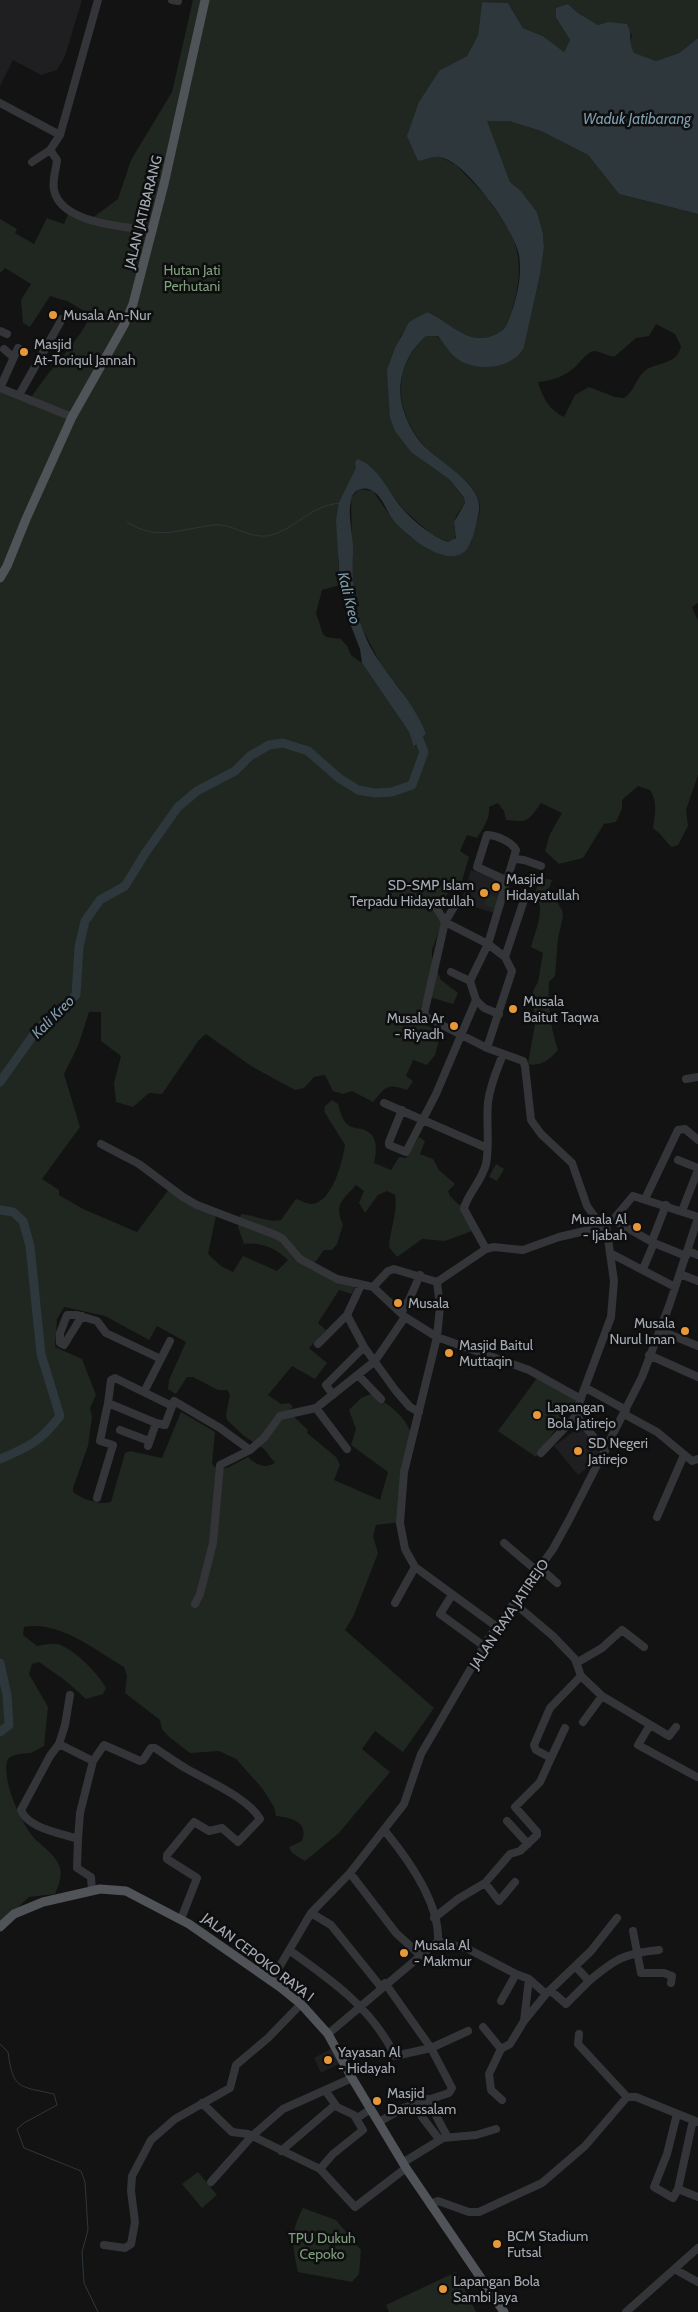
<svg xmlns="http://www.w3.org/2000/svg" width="698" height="2312" viewBox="0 0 698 2312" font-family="Cabin,sans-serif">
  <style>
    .built { fill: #1f1f21 }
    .green { fill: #1f2720; fill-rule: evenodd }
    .water { fill: #2d373c }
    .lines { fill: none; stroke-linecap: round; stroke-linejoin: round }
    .stream { stroke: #2d373c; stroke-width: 1 }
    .river { stroke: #2d373c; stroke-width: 9 }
    .minor { stroke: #343539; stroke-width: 8 }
    .major { stroke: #505358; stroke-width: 9 }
    .poi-dot { fill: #e79838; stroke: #0e0e0f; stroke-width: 2 }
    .labels { text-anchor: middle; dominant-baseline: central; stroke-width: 5; stroke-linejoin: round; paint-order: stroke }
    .street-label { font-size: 14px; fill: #a5abb4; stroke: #0e0e0f }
    .park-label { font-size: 14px; fill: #7f9e7d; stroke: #0e0e0f }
    .poi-label { font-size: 14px; fill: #a5abb4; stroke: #0e0e0f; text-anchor: start }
    .water-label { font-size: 15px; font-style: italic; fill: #7e9dae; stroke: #0e0e0f }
  </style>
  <rect width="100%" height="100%" fill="#131314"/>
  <path class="built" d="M0 0H82L65 56 57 70 41 75 13 60 0 86Z
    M471 870 506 882 498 914 461 903Z
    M581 1426 602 1456 578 1475 554 1446Z
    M334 2047 342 2062 321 2073 314 2058Z"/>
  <path class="green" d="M193 0H698V38L679 53 656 61 634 54 630 45 632 35 608 22 598 25 578 13 568 4 556 19 570 40 564 52 543 36 523 28 508 3 482 2 478 35 467 56 440 70 441 157 456 165 489 199C490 204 504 221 508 228 526 257 519 296 506 326 503 331 499 332 494 335 468 347 448 320 427 312L410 322 400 337 390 418 426 463 450 480 464 499 465 503 456 516 454 525 456 535 454 540 448 542 431 534 403 509 379 477 357 469 339 502 338 560 340 585 322 590 316 613 323 634 326 637 341 639 347 646 351 655 362 663 409 732 415 747 426 734 400 689 380 663 362 628 353 595 351 498 359 489 373 491 393 520 410 537 438 553 471 543C473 532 480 517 480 506 478 482 440 463 426 448 394 413 391 368 426 336H437C451 349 460 366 482 366L524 347 540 275 544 248 543 233 537 212 521 191 510 182 486 121H509L541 131 588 155 619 194 698 214V603L692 607 698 621V775L686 810 688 826 678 845 672 847C666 843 662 834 653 828 655 814 658 803 650 790L638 786 622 800V809L616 822 604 824 583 858 559 864 545 851 550 834 562 813 541 803C528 821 528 823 506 820L504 811 498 803 489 807C490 819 484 827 477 838L467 835 460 851 469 857 461 884 451 882 442 910 441 925 432 950V959L441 980 458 993 453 1004 426 996 421 1006 420 1022 441 1033 435 1055 427 1065 413 1060 406 1076 413 1081 407 1090C387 1083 386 1086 373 1102L352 1091 343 1094 333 1091 325 1075 314 1077 304 1088 295 1090 251 1066 206 1034 199 1040 162 1094 149 1093 133 1107 116 1102 114 1083 121 1056 101 1041V1012H89L78 1046 64 1074 80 1127 42 1179 59 1190V1195L83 1209 137 1232 172 1185 202 1205 217 1211 208 1254 221 1266 233 1272 243 1256 277 1271 288 1260C275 1248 262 1242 244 1244L238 1227 241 1214C255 1215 267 1223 281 1220L296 1199C300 1200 307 1204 311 1204 332 1204 343 1160 345 1145L324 1111 325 1106 332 1100 338 1104C340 1111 342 1120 348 1125 354 1129 361 1128 367 1131 379 1138 376 1153 374 1163L391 1170 399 1157 406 1158 419 1137 425 1141 420 1154 433 1159 439 1170 455 1184 448 1191 450 1196 459 1205 464 1204 472 1231 445 1241 422 1239 397 1257 389 1247C390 1229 398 1213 395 1195L387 1191 378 1195 365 1213 359 1203 364 1191 356 1185C342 1201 334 1204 343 1225L337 1244 332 1250H324L310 1269 355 1286 352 1294 339 1290 318 1323 326 1330 309 1348 327 1363 315 1379 292 1366 268 1395 281 1404 289 1403 293 1407 288 1411 308 1430 307 1433 336 1457 340 1465 334 1480 380 1500 388 1472 351 1445 356 1429 349 1410 361 1398 371 1394C388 1404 405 1415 412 1435L401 1522 376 1525 373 1536 378 1553 354 1615 345 1630 434 1708 403 1752 375 1731 362 1749 390 1772 339 1833 305 1861 292 1853 289 1847 302 1841C309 1821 291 1818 276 1816L274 1807 262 1788 236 1759 219 1751 190 1753 168 1736 162 1729 160 1720 125 1693 127 1676 124 1667C95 1650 59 1620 24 1627L23 1635 37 1646C43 1645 51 1643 57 1644 72 1647 99 1674 106 1688L103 1694 86 1699 66 1681 39 1662 32 1664 29 1674 48 1707 44 1746C40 1748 34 1752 30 1753 22 1754 15 1753 8 1759 0 1777 21 1824 35 1839 43 1847 57 1856 60 1868 62 1877 59 1885 55 1894L29 1897 0 1924V392L28 403C46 371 75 348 91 315L67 301 50 296 30 327 23 323 21 300 31 284 5 268 0 273V219L17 229 15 233 34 244 47 218 64 224 69 212 88 221 118 199 131 160 172 92ZM656 324 675 334 681 346C678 364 658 362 646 370 636 377 635 391 624 398L615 397 589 387 575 395 564 417C550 411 542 397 538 382 551 381 565 376 574 368 580 363 588 350 595 351 601 352 608 356 614 357L636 338 649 336ZM64 1307 105 1316 149 1340 157 1326 186 1342 169 1380 168 1389 176 1394 187 1377H193L218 1390H227L230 1394 226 1415 227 1420 244 1436 264 1449 275 1463C264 1469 256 1465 248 1457L227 1468H216L212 1464 215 1432 181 1412 162 1458 130 1451 125 1453 111 1502C98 1505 84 1500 73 1492V1488L88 1446 92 1417 90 1408 96 1395 82 1359 55 1347 57 1319Z
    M541 878 552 880 548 891 552 894 562 910 563 917 558 938 555 976 549 982C548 1006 550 1027 558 1050 550 1059 541 1067 528 1064L536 1018 531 1000 534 989 538 982 543 953 531 947C536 928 546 910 535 892Z
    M488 894 500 898 497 909 484 905Z
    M496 1164 504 1169 497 1181 489 1177Z
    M540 1374 576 1400 536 1457 498 1431Z
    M198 2172 217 2195 202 2208 182 2184Z
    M303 2208 336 2220 361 2250 359 2274 352 2282 298 2272C292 2246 290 2232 303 2208Z
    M456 2272 476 2312H389L386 2305Z"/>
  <path class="water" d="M482 2 508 3 523 28 543 36 564 52 570 40 556 18V8L568 4 578 13 598 25 608 22 627 24C633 36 628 42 634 53L656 61 679 53 698 38V214L619 194 588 155 541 131 509 121H487L510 182 521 191 537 212 543 233 544 248 540 275 524 347C513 370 473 373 455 357 448 351 444 343 438 336H426C411 350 405 361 401 381 397 404 410 433 427 449 442 463 483 486 479 510 477 522 473 545 464 552 444 568 405 534 393 520 387 512 383 498 374 492 365 485 353 489 351 500 347 518 354 536 353 553 351 592 357 631 381 664 397 687 416 707 426 734L414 747 409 732 362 663 360 649 351 626 340 585 336 521 339 502 356 468 355 463 357 459C377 465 389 492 401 507 413 521 431 536 448 542L456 538 454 522 465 503 464 498 450 480 411 452 395 431 390 418 387 370 395 348 409 322 427 312C448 320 468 347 494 335 499 332 503 331 506 326 515 306 523 278 519 255 515 231 466 161 440 157 434 156 424 160 418 161L407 136 419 102 440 70 467 56 478 35Z"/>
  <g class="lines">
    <path class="stream" d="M127 522C154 539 171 532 201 527 207 526 214 524 220 525 238 527 253 540 271 535 297 528 309 506 340 503
      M0 2044 8 2052C13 2090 19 2086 54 2094L57 2105 24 2123 17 2129 24 2148 81 2171 85 2182 88 2230 82 2252 84 2283 98 2312"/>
    <path class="river" d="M0 1082 37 1030 76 995 79 947 85 921 100 900 125 886 146 852 178 807 197 791 235 771 250 756 269 745 283 743 308 751 339 778 358 790 375 793 392 792 412 785 424 752 416 731
      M0 1210 13 1212 23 1221 30 1246 41 1354 60 1416C41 1441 29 1447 0 1459
      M0 1663 7 1695 9 1725 0 1732"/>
    <path class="minor" d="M98 0 60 135 50 150 57 160C56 170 52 180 54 190 61 224 124 226 152 231
      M172 0 178 1
      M0 103 60 135
      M32 162 50 150
      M0 331 7 334
      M4 349 13 357
      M0 388 72 417
      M0 388 18 348
      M19 395 62 319
      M515 859 524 860 541 866
      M504 892 524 900 505 957
      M457 902 445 922 488 944 470 981
      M434 904 445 922 424 1014 426 1017 487 1048 523 1061 525 1066 531 1120 541 1134 572 1163 587 1206 602 1227
      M476 1000 484 1008 499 1014
      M487 1048 512 971 505 957 488 944 516 850C512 842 496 835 487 835L477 867 508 881
      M686 1079 698 1077
      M384 1103 487 1148
      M402 1110 389 1142V1145L406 1152 436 1094 476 1000 470 981 451 972
      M101 1144 139 1164 183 1197 197 1205 276 1235 283 1239 300 1259 337 1279 373 1287 405 1317 437 1337 529 1370 581 1399
      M678 1160 698 1168
      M645 1199 678 1130 685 1129 698 1140
      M682 1211 698 1170
      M613 1220 654 1243 686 1256
      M652 1241 666 1205
      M486 1249 464 1209C466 1196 482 1181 486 1164 490 1143 486 1123 488 1102 490 1085 497 1070 503 1054
      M688 1251 698 1255
      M610 1253 675 1287
      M643 1269 654 1243
      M680 1274 698 1281
      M437 1282 440 1307 437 1337 404 1472 400 1523 405 1549 415 1567 497 1627
      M437 1282 486 1249 494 1247 523 1250 559 1237 602 1227 613 1220 633 1196 698 1217
      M373 1287 388 1271 394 1269 437 1282
      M401 1313 409 1300 420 1275
      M347 1315 364 1347 396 1391 410 1407 419 1412
      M82 1316 64 1345 60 1343V1333L67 1315H77L97 1321 106 1333 161 1359
      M659 1330 698 1346
      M318 1344 347 1315 361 1285
      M649 1355 698 1377
      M358 1375 381 1399
      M586 1388 626 1410
      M144 1392 170 1341
      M333 1395 326 1385 364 1347
      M108 1403 156 1423
      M624 1414 657 1432 692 1461 698 1459
      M120 1430 149 1441
      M148 1446 156 1423 165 1425 174 1401 220 1428 250 1450
      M347 1449 316 1408 375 1361 405 1317
      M605 1451 575 1414 611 1317 614 1281 606 1225
      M541 1453 575 1417
      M97 1498 113 1445 100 1441 108 1403 111 1380 115 1378 172 1406
      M657 1517 684 1455
      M504 1543 537 1571
      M540 1568 557 1583
      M452 1595 440 1614 484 1646
      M395 1603 415 1567
      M514 1603 553 1636 575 1659 581 1676 602 1696 669 1736 676 1727
      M195 1604 200 1594 213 1543 220 1465 250 1450 264 1438 280 1416 316 1408
      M578 1662 602 1648 622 1630 644 1647
      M583 1722 602 1696
      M650 1725 638 1745 697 1777
      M565 1728 551 1758 536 1750 534 1745 550 1708 581 1676
      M59 1744 65 1725 70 1695
      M507 1821 528 1844
      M78 1839 80 1813 93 1761
      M350 1873 396 1933 421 1956
      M485 1883 510 1854 520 1851 537 1835V1832L515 1807 540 1782 551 1758
      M92 1891 91 1877 77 1868 78 1839C61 1833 27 1828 21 1810L50 1756 59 1744 93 1761 104 1745 140 1761 143 1760 151 1748H155C166 1755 176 1763 187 1769 208 1781 248 1798 260 1819L238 1842 222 1828 209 1831 194 1822 167 1855V1859L197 1878 181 1919
      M311 1913 331 1925 381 1987
      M434 1918 458 1899 485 1883 499 1901 515 1882
      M633 1931 641 1973H664L672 1976 671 1983
      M438 1941 468 1949 516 1974 501 2001
      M289 1950C330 1979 373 2009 395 2056L431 2048 468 2031
      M576 1967 589 1981C615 1959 625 1953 659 1950
      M516 1974 529 1979 524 2021 546 1994 591 1951 617 1918
      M529 1979 546 1994
      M271 1981 311 1913 350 1873 404 1804 421 1754 488 1639 553 1549 569 1520 642 1377 669 1306 698 1218
      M550 1990 566 2004 589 1981
      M483 2027 501 2049
      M328 2034 438 1941C440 1903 408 1859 385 1831
      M579 2034 578 2044 627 2097
      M427 2099 447 2136
      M502 2100 491 2090 489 2074 501 2049 510 2044 524 2021
      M202 2103 232 2132 248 2134 320 2169 355 2207 406 2168
      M415 2104 422 2117 439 2139
      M677 2114 667 2154 654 2187 673 2198 678 2189 693 2120
      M357 2118 371 2109
      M379 2122 403 2108 449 2093 452 2088 431 2048 385 1983
      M281 2151 335 2105
      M404 2162 443 2138 476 2135 496 2129
      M320 2169 333 2154 363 2130 354 2115 337 2107 325 2090
      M211 2182 252 2136 283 2109 352 2078
      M678 2189 698 2197
      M430 2204 438 2201 469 2212H479L542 2183 585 2146 627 2097H636L698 2122
      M104 2245 125 2248 131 2244 135 2222 131 2191 132 2176 151 2140 175 2119 230 2088 236 2065 268 2038 301 2004
      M676 2270 698 2282
      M626 2312 698 2248"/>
    <path class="major" d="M0 578 7 566 26 519 72 417 124 325 133 304 164 184 205 0
      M0 1927 14 1914 43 1902 100 1889 126 1891 189 1924 280 1987 301 2004 328 2034 352 2078 406 2168 504 2312"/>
  </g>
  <g class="poi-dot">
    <circle cx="53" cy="315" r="5"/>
    <circle cx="24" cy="352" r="5"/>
    <circle cx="496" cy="887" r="5"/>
    <circle cx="484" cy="893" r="5"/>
    <circle cx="513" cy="1009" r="5"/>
    <circle cx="454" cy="1026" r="5"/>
    <circle cx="637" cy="1227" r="5"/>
    <circle cx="398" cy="1303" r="5"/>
    <circle cx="685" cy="1331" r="5"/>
    <circle cx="449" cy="1353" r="5"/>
    <circle cx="537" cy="1415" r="5"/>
    <circle cx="578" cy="1451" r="5"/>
    <circle cx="404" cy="1953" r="5"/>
    <circle cx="328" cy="2060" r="5"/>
    <circle cx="377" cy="2101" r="5"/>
    <circle cx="497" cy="2244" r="5"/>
    <circle cx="443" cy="2289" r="5"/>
  </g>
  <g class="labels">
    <g class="street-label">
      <text transform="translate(143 212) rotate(-76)">JALAN JATIBARANG</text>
      <text transform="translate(509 1614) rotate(-56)">JALAN RAYA JATIREJO</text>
      <text transform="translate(258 1957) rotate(37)">JALAN CEPOKO RAYA I</text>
    </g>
    <g class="park-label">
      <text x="192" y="270">Hutan Jati<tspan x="192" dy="16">Perhutani</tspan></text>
      <text x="322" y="2238">TPU Dukuh<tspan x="322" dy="16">Cepoko</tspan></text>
    </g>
    <g class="poi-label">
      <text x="63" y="315">Musala An-Nur</text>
      <text x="34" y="344">Masjid<tspan x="34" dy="16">At-Toriqul Jannah</tspan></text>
      <text x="506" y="879">Masjid<tspan x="506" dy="16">Hidayatullah</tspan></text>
      <text x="474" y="885" text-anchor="end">SD-SMP Islam<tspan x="474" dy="16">Terpadu Hidayatullah</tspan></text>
      <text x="523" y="1001">Musala<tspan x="523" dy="16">Baitut Taqwa</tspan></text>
      <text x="444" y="1018" text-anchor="end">Musala Ar<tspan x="444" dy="16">- Riyadh</tspan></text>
      <text x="627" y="1219" text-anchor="end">Musala Al<tspan x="627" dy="16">- Ijabah</tspan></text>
      <text x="408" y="1303">Musala</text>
      <text x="675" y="1323" text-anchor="end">Musala<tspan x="675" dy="16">Nurul Iman</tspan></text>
      <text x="459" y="1345">Masjid Baitul<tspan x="459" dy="16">Muttaqin</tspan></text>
      <text x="547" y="1407">Lapangan<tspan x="547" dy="16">Bola Jatirejo</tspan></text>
      <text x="588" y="1443">SD Negeri<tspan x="588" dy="16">Jatirejo</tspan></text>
      <text x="414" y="1945">Musala Al<tspan x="414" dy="16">- Makmur</tspan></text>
      <text x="338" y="2052">Yayasan Al<tspan x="338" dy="16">- Hidayah</tspan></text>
      <text x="387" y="2093">Masjid<tspan x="387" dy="16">Darussalam</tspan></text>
      <text x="507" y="2236">BCM Stadium<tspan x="507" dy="16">Futsal</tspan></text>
      <text x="453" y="2281">Lapangan Bola<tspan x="453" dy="16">Sambi Jaya</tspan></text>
    </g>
    <g class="water-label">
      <text x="637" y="119">Waduk Jatibarang</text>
      <text transform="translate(349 598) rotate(76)">Kali Kreo</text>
      <text transform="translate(53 1017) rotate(-45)">Kali Kreo</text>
    </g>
  </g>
</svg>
